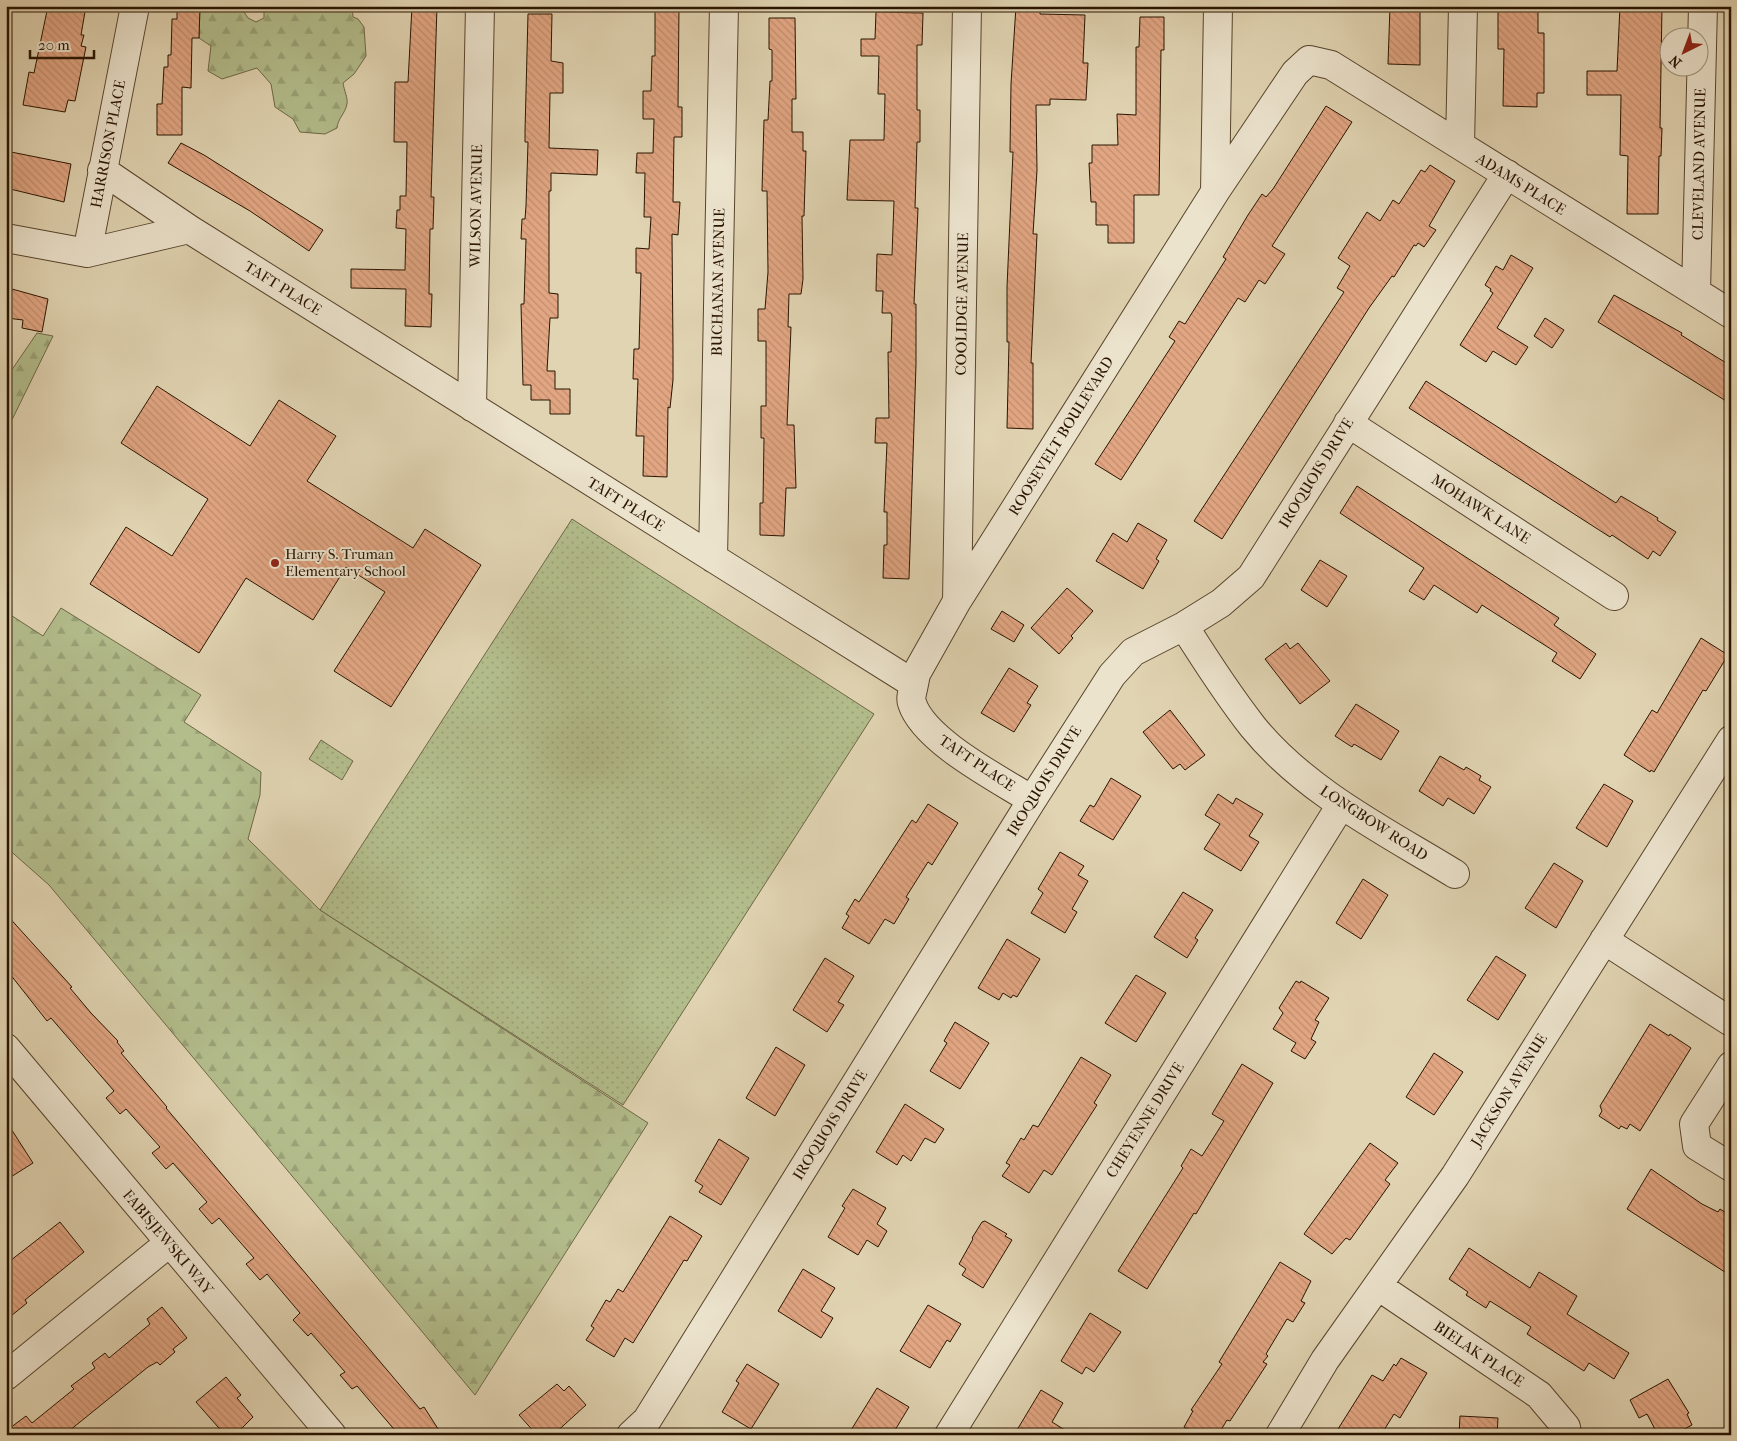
<svg xmlns="http://www.w3.org/2000/svg" width="1737" height="1441" viewBox="0 0 1737 1441" font-family="'IM FELL French Canon',serif">
  <style>
    .forest { fill: url(#forest-firs); stroke: #6e6846 }
    .park { fill: url(#park-dots); stroke: #6e6846 }
    .building { fill: url(#building-back-hatch); stroke: #291400 }
    .lines { fill: none; stroke-linecap: round; stroke-linejoin: round }
    .minor-casing { stroke: #57442c; stroke-width: 30 }
    .minor { stroke: #ece3cd; stroke-width: 28 }
    .poi-dot { fill: #8f2418; stroke: #ece3cd; stroke-width: 2 }
    .labels { text-anchor: middle; dominant-baseline: central; stroke-width: 4; stroke-linejoin: round; paint-order: stroke }
    .street-label { font-size: 15px; fill: #291400; stroke: #ece3cd }
    .poi-label { font-size: 15px; fill: #291400; stroke: #ece3cd; text-anchor: start }
  </style>
  <defs>
    <pattern id="forest-firs" width="22" height="20" patternUnits="userSpaceOnUse" patternTransform="scale(1.25)"><rect width="22" height="20" fill="#b3bd8c"/><path d="M5 1l3.5 6h-7zM16 11l3.5 6h-7z" fill="#9aa277"/></pattern>
    <pattern id="park-dots" width="8" height="8" patternUnits="userSpaceOnUse" patternTransform="scale(1.25)"><rect width="8" height="8" fill="#b3bd8c"/><path d="M2 2h.1M6 6h.1" fill="none" stroke="#9aa277" stroke-width="1.8" stroke-linecap="round"/></pattern>
    <pattern id="building-back-hatch" width="6" height="6" patternUnits="userSpaceOnUse" patternTransform="scale(1.25)"><rect width="6" height="6" fill="#e2a683"/><path d="M-1 5l2 2M0 0l6 6M5-1l2 2" fill="none" stroke="#c28e6f"/></pattern>
  </defs>
  <rect width="100%" height="100%" fill="#e1d4b2"/>
  <filter id="stains"><feTurbulence type="fractalNoise" baseFrequency=".004" numOctaves="4"/><feColorMatrix values="0 0 0 0 .2 0 0 0 0 .09 0 0 0 0 .02 0 0 0 .5 -.17"/></filter>
  <radialGradient id="worn" r=".72"><stop offset=".6" stop-color="#630" stop-opacity="0"/><stop offset="1" stop-color="#630" stop-opacity=".3"/></radialGradient>
  <path class="forest" d="M200 6H240L248 18 256 22 264 18V6H352L353 17 358 19 364 27 366 56 354 74 343 83C344 90 348 98 347 104 345 114 338 118 337 128L325 134 300 132 293 119 275 107 271 84 257 68 222 79 208 71 211 46 199 38Z
    M37 333 53 336 6 432V370L11 371Z
    M61 608 201 695 184 722 261 772 260 795 248 839 320 910 648 1123 475 1395 49 885 6 847V612L43 636Z"/>
  <path class="park" d="M572 519 874 714 623 1105 320 910Z
    M321 740 353 761 342 780 309 759Z"/>
  <path class="building" d="M48 6H86L81 35H84L81 46 86 47 75 101 68 100 65 112 23 105 29 72 34 73Z
    M177 6H200L199 38H192L191 88 182 87V135H157V104H162L164 67H168V55H171L172 19H177Z
    M412 6H437L431 197H434L433 229H430L429 294H432L431 327 405 326 406 289 351 288V269L405 270 406 229 396 228 397 210H400V196H406L407 142H394L395 82H408Z
    M1016 6H1040V14L1085 15 1083 63H1088L1086 100 1050 99V105H1036L1037 170 1033 234H1037L1031 363H1033V429L1007 428 1009 342H1007V287L1013 152H1010L1011 84Z
    M1390 6H1420V65L1388 64Z
    M1498 6H1538V33H1544V93H1537V107L1503 106 1504 49H1498Z
    M1620 6H1662L1660 128H1662L1661 156H1659L1658 214H1627L1628 156 1620 155 1621 95H1587V71H1617Z
    M655 8H679L678 107H682V137H674L673 202H680L678 235 672 234 673 350V380L670 408 668 407 667 477 643 476 644 436H636L638 379H633L634 349H639L641 273H636V248L649 249 651 217H644L645 173H636L637 153H653L654 119H643V91H651L652 56H655Z
    M876 12 923 13 922 45H917V110H920V142H917L915 208H918L914 304H916V364L909 579 883 578 884 545H887V512H884L887 443H875L876 418H889L888 352H891L892 317 891 313H882L883 291H876L877 254 892 255 894 201 847 200 850 140H884L885 94H878L879 56H861V39H875Z
    M528 14H552L551 61 563 63V93H550L549 148 598 150 597 175 551 173V191H549V293L558 294V318H550L547 371H555V389H570V414H550V400H531V385H523L521 304H524L526 239H521L522 219H525L526 206 528 142H525V131Z
    M1140 17H1164V50H1161L1159 195H1134V243H1108V225H1096V202H1091L1089 163H1092V145H1118L1117 114 1136 115V47H1139Z
    M769 18H795L796 99H792V132H803V151H806L804 216H802L803 279 801 294H789L788 327H791L787 425H794L796 488H786L784 536 760 535V503H763L764 438H761V406H766V341H758V309H765L768 272 767 191H762L764 120H768L770 81H772V50L769 49Z
    M1326 106 1352 122 1272 246 1285 254 1265 284 1259 280 1245 302 1238 298 1121 480 1095 464 1175 341 1169 337 1179 321 1185 324 1226 259 1223 257 1248 215 1262 194 1266 197 1273 189Z
    M181 143 204 155 323 230 309 251 250 211 168 163Z
    M6 151 71 164 64 202 6 188Z
    M1430 165 1455 181 1429 226 1436 230 1424 247 1418 243 1416 246 1414 245 1394 277 1392 276 1369 308 1222 539 1194 521 1344 292 1337 288 1350 266 1338 258 1367 212 1380 221 1393 200 1399 204 1421 170 1425 172Z
    M1511 255 1533 268 1497 328 1528 347 1516 365 1493 351 1486 362 1460 345 1493 293 1490 291 1491 289 1485 285 1496 266 1503 270Z
    M12 289 48 299 42 332 22 328 23 320 7 318Z
    M1614 295 1682 333 1681 335 1731 366V404L1598 322Z
    M1545 318 1564 330 1552 348 1534 336Z
    M1426 381 1616 503 1621 496 1658 518 1657 520 1676 532 1660 556 1653 551 1648 559 1612 535 1610 537 1409 408Z
    M157 386 250 446 279 400 336 436 307 481 413 548 425 529 481 565 391 707 334 671 385 592 346 567 313 620 246 578 199 653 90 584 126 527 172 556 208 499 121 443Z
    M1357 486 1559 618 1554 625 1596 654 1580 679 1552 661 1557 653 1482 605 1477 613 1434 585 1424 600 1409 591 1424 568 1340 513Z
    M1138 523 1167 540 1156 559 1159 561 1143 589 1096 561 1113 533 1127 542Z
    M1320 560 1347 576 1327 607 1301 590Z
    M1067 588 1093 611 1071 636 1073 638 1059 654 1031 628Z
    M1002 611 1024 625 1014 642 991 629Z
    M1701 638 1728 655 1706 691 1703 690 1654 772 1651 770 1650 772 1624 755 1652 710 1657 713Z
    M1286 643 1290 649 1298 643 1330 681 1300 704 1265 659Z
    M1009 668 1038 686 1027 703 1031 705 1014 732 981 713Z
    M1356 704 1399 731 1381 760 1354 744 1352 747 1335 736Z
    M1170 710 1205 755 1185 770 1180 764 1173 769 1143 732Z
    M1440 756 1464 770 1466 767 1481 776 1479 780 1491 787 1474 814 1448 798 1443 806 1419 791Z
    M1111 778 1141 796 1113 840 1080 821 1090 805 1094 807Z
    M1604 784 1633 801 1607 847 1576 828Z
    M1218 794 1233 804 1236 798 1263 814 1249 836 1259 842 1241 871 1204 849 1220 824 1205 815Z
    M928 804 958 823 932 865 928 862 906 897 909 899 894 924 885 919 869 944 842 928 849 916 846 914 855 899 859 902 912 820 916 823Z
    M1060 852 1084 866 1078 875 1088 881 1072 909 1077 912 1065 933 1031 913 1043 893 1038 889Z
    M1554 863 1583 881 1556 928 1525 908Z
    M1363 879 1388 895 1361 939 1336 923Z
    M1183 892 1213 910 1195 938 1198 940 1187 958 1154 937Z
    M6 914 72 987 70 988 91 1013 118 1041 117 1042 124 1051 121 1053 167 1107 166 1108 420 1409 424 1407 442 1435H399L357 1386 352 1389 340 1375 345 1372 311 1333 308 1336 293 1320 300 1313 267 1274 260 1280 246 1264 254 1258 219 1218 212 1224 199 1209 207 1202 173 1163 166 1169 152 1153 160 1147 126 1109 120 1114 106 1098 114 1091 51 1018 47 1021 6 969Z
    M1007 939 1040 959 1017 997 1013 995 1011 998 1003 993 999 1000 978 988Z
    M1496 956 1526 975 1498 1020 1467 1000Z
    M825 958 854 976 838 1002 844 1005 827 1032 793 1010Z
    M1136 975 1166 993 1136 1042 1105 1023Z
    M1296 981 1300 983 1301 981 1329 998 1315 1020 1319 1022 1311 1039 1316 1042 1305 1059 1291 1051 1296 1043 1273 1029 1283 1013 1279 1008Z
    M955 1022 989 1043 960 1089 930 1071 947 1043 944 1041Z
    M1650 1024 1669 1036 1670 1034 1691 1048 1640 1131 1630 1124 1627 1129 1621 1126 1619 1129 1599 1116 1602 1111 1600 1106Z
    M776 1047 805 1065 775 1116 746 1098Z
    M1434 1053 1463 1072 1434 1115 1406 1097Z
    M1081 1057 1111 1075 1094 1103 1097 1105 1052 1175 1044 1170 1029 1193 1002 1176 1010 1165 1006 1163 1021 1138 1024 1140 1033 1125 1038 1127Z
    M1242 1064 1273 1083 1196 1214 1194 1213 1147 1289 1118 1271 1183 1168 1181 1166 1191 1149 1202 1156 1224 1121 1212 1114Z
    M905 1104 944 1129 935 1143 925 1138 911 1161 903 1155 897 1165 876 1152Z
    M6 1121 33 1163 6 1180Z
    M719 1139 749 1158 721 1205 699 1192 703 1186 695 1181Z
    M1370 1143 1398 1163 1385 1180 1390 1184 1350 1240 1346 1238 1332 1254 1304 1234Z
    M1651 1169 1702 1204 1718 1212 1720 1209 1731 1216V1276L1627 1209Z
    M853 1189 886 1208 877 1224 887 1231 878 1247 867 1240 858 1255 828 1237 845 1208 842 1206Z
    M670 1216 702 1236 687 1261 684 1260 633 1343 625 1338 614 1357 586 1340 594 1328 591 1326 606 1300 610 1302 618 1289 623 1292Z
    M985 1221 1007 1234 1005 1236 1012 1240 983 1288 962 1275 966 1269 959 1264 973 1239 972 1238 982 1222Z
    M60 1222 84 1252 25 1300 27 1303 6 1320V1264Z
    M1469 1248 1530 1288 1539 1272 1577 1296 1567 1314 1629 1353 1614 1379 1589 1363 1584 1371 1527 1334 1531 1327 1490 1301 1486 1308 1466 1295 1468 1292 1449 1279Z
    M1280 1262 1311 1281 1301 1301 1305 1303 1293 1322 1287 1319 1266 1354 1268 1356 1263 1362 1267 1364 1230 1421 1227 1420 1218 1435H1197L1184 1427 1193 1411 1191 1410 1222 1364 1219 1362Z
    M803 1269 835 1288 821 1311 833 1318 821 1338 778 1311Z
    M928 1305 961 1324 950 1342 947 1340 930 1368 900 1351Z
    M162 1307 187 1338 173 1349 175 1352 160 1365 157 1362 148 1367 64 1435H6V1431L26 1416 32 1423 74 1389 71 1386 95 1368 92 1363 105 1353 109 1358 150 1324 147 1319Z
    M1090 1313 1121 1332 1094 1372 1086 1367 1082 1374 1061 1361Z
    M1401 1358 1427 1373 1400 1418 1394 1414 1381 1435H1348L1338 1429 1372 1375 1383 1381 1394 1364 1396 1366Z
    M747 1364 779 1384 751 1429 722 1412 739 1383 736 1381Z
    M226 1377 241 1395 237 1398 253 1417 235 1435H225L196 1402Z
    M1668 1379 1689 1413 1687 1414 1692 1425 1673 1435H1658L1647 1414 1639 1418 1630 1400Z
    M557 1384 564 1391 569 1386 586 1405 553 1435H537L519 1415Z
    M877 1388 909 1407 892 1435H848Z
    M1041 1390 1063 1403 1052 1422 1073 1435H1014Z
    M1460 1416 1498 1418 1497 1435H1459Z"/>
  <g class="lines">
    <defs>
      <path id="minor" d="M1460 145 1463 6
        M102 170 189 229
        M1215 192 1218 6
        M6 238 87 253 189 229 914 684C913 690 910 698 912 703 924 741 999 779 1032 800
        M87 253 135 6
        M1696 292 1703 6
        M472 407 480 6
        M1348 423 1614 596
        M713 558 724 6
        M957 601 967 6
        M1184 626C1206 661 1228 695 1253 727 1306 792 1385 831 1455 874
        M914 684 916 674 957 601 1215 192 1295 73 1309 60 1331 65 1731 314
        M1604 940 1731 1022
        M6 1048 332 1435
        M1731 1066 1694 1124 1697 1146 1731 1167
        M1378 1286 1539 1395 1566 1427 1567 1435
        M6 1376 169 1243
        M631 1435 647 1420 1032 800 1112 675 1133 652 1184 626 1221 603 1251 577 1507 174
        M949 1435 1341 805
        M1280 1435 1325 1360 1455 1176 1731 740"/>
    </defs>
    <use href="#minor" class="minor-casing"/>
    <use href="#minor" class="minor"/>
  </g>
  <circle class="poi-dot" cx="275" cy="563" r="5"/>
  <g class="labels">
    <g class="street-label">
      <text transform="translate(108 144) rotate(-79)">HARRISON PLACE</text>
      <text transform="translate(1699 164) rotate(-89)">CLEVELAND AVENUE</text>
      <text transform="translate(1521 184) rotate(32)">ADAMS PLACE</text>
      <text transform="translate(476 206) rotate(-89)">WILSON AVENUE</text>
      <text transform="translate(718 282) rotate(-89)">BUCHANAN AVENUE</text>
      <text transform="translate(283 288) rotate(32)">TAFT PLACE</text>
      <text transform="translate(962 304) rotate(-89)">COOLIDGE AVENUE</text>
      <text transform="translate(1061 436) rotate(-58)">ROOSEVELT BOULEVARD</text>
      <text transform="translate(1316 473) rotate(-58)">IROQUOIS DRIVE</text>
      <text transform="translate(626 504) rotate(32)">TAFT PLACE</text>
      <text transform="translate(1481 509) rotate(33)">MOHAWK LANE</text>
      <text transform="translate(977 763) rotate(34)">TAFT PLACE</text>
      <text transform="translate(1044 781) rotate(-58)">IROQUOIS DRIVE</text>
      <text transform="translate(1374 823) rotate(33)">LONGBOW ROAD</text>
      <text transform="translate(1509 1090) rotate(-58)">JACKSON AVENUE</text>
      <text transform="translate(1145 1120) rotate(-58)">CHEYENNE DRIVE</text>
      <text transform="translate(830 1125) rotate(-58)">IROQUOIS DRIVE</text>
      <text transform="translate(168 1242) rotate(50)">FABISJEWSKI WAY</text>
      <text transform="translate(1479 1354) rotate(34)">BIELAK PLACE</text>
    </g>
    <g class="poi-label">
      <text x="285" y="554">Harry S. Truman<tspan x="285" dy="17">Elementary School</tspan></text>
    </g>
  </g>
  <rect width="1737" height="1441" fill="none" stroke="#e1d4b2" stroke-width="25"/>
  <rect x="8" y="8" width="1722" height="1426" fill="none" stroke="#291400" stroke-width="2.5"/>
  <rect x="12" y="12" width="1712" height="1416" fill="none" stroke="#291400"/>
  <g transform="translate(1684 52) rotate(222)"><circle r="24" fill="#ece3cd" stroke="#9e907b"/>
  <path d="M0-4L9 19L0 12L-9 19Z" fill="#8f2418"/>
  <text y="-8" font-size="14" font-weight="bold" text-anchor="middle" fill="#291400">N</text>
  </g>
  <path d="M30 50v8h64v-8" fill="none" stroke="#291400" stroke-width="2.5"/>
  <text x="38" y="50" font-size="15" fill="#291400" stroke="#ece3cd" stroke-width="4" paint-order="stroke">20 m</text>
  <rect width="100%" height="100%" filter="url(#stains)"/>
  <rect width="100%" height="100%" fill="url(#worn)"/>
</svg>
